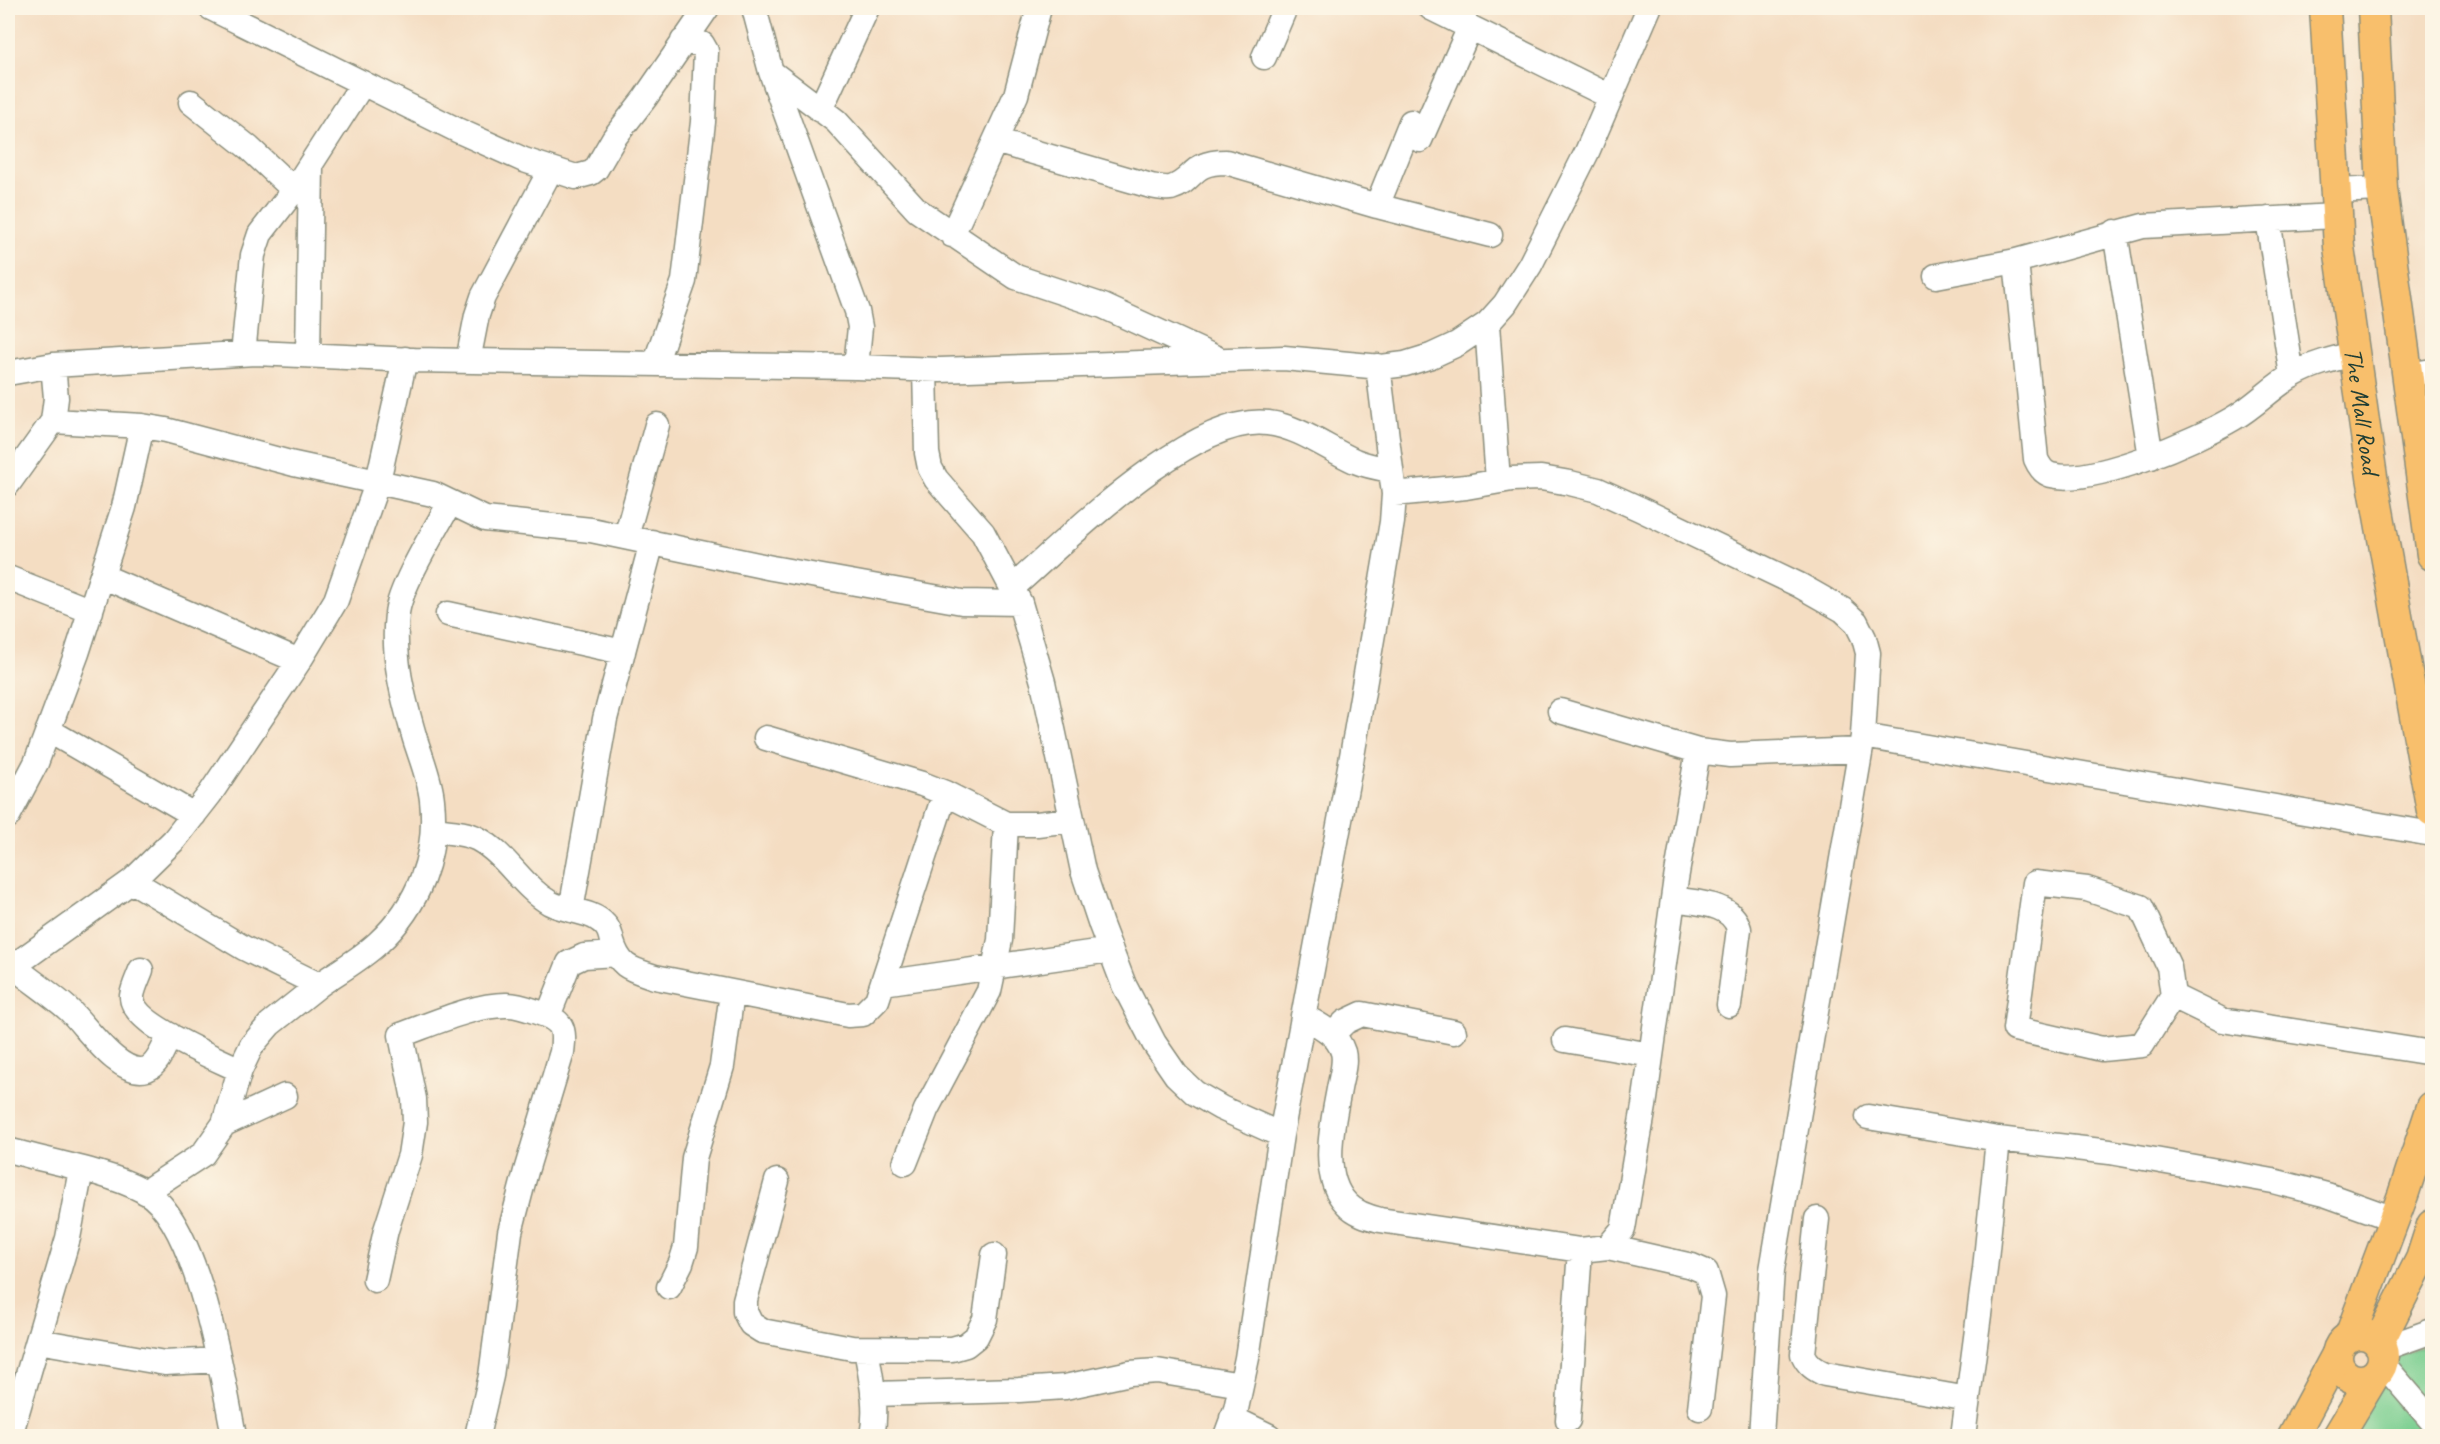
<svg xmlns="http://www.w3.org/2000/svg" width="2440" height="1444" viewBox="0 0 2440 1444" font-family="Caveat,sans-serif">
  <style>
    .green { fill: #7bcf91; stroke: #4d8662; stroke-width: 1.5 }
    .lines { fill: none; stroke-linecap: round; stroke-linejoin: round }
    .minor-casing { stroke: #8a8d7b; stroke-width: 27 }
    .major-casing { stroke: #8a8d7b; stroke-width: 33 }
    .minor { stroke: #fff; stroke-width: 24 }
    .major { stroke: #f8bf6c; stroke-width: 30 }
    .labels { text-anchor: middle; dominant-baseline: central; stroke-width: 5; stroke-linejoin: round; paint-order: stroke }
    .street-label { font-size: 26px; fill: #1f3d34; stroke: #fcf5e5 }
  </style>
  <rect width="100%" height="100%" fill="#fcf5e5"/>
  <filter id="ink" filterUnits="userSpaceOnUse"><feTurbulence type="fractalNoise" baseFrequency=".0167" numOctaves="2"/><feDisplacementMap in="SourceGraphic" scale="12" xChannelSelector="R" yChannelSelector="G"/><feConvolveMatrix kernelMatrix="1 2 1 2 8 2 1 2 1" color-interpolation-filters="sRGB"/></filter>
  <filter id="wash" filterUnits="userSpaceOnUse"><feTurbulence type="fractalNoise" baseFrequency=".008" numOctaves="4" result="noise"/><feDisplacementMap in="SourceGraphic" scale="24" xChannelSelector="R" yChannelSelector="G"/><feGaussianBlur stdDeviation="1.35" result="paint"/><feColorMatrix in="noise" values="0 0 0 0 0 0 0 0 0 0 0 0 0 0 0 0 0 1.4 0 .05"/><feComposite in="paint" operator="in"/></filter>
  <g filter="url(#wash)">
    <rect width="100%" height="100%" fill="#f4ddc2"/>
    <path class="green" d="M2432 1341V1436H2337L2387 1360Z"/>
  </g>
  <g filter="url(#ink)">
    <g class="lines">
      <defs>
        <path id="minor" d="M211 8 457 130 524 160 576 177 591 173 596 169 614 138 645 98 707 8
          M754 8 771 72 836 121 917 210 1016 277 1103 306 1216 358
          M1431 8 1611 97
          M1264 57 1285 8
          M771 72 857 311 860 327 856 367
          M191 102 249 148 294 190
          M820 110 867 8
          M1420 140 1470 27
          M995 141 1151 186C1157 187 1165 189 1171 188 1196 180 1189 162 1226 162L1377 206 1490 235
          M2334 191 2382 189
          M1377 206 1411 122
          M2268 219 2292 376
          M2115 232 2151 457
          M952 235 1016 95 1039 8
          M2016 261 2036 459C2039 466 2044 473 2051 475 2092 486 2197 440 2234 418 2255 406 2272 387 2293 375 2312 364 2333 359 2354 354
          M1936 276 2016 261 2143 226 2335 216
          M1487 324 1498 481
          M243 354 253 255 260 234 294 190 363 83
          M308 355 311 166
          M468 361 477 315 483 297 551 169
          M655 364 684 281 703 122 706 51 702 44 683 41
          M925 370 927 453 930 468 936 479 983 533 1020 603 1043 682 1083 871 1101 925 1124 985 1154 1043 1176 1075 1195 1093 1221 1108 1281 1135
          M8 373 53 365 255 353 414 360 856 367 940 370 1284 358 1381 367 1405 364 1431 356 1457 344 1487 324 1505 304 1530 265 1587 152 1649 8
          M2407 375 2432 371
          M2414 410 2432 407
          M53 421 142 426 166 430 294 464 433 494 485 519 591 530 772 568 962 602 1020 603
          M8 484 53 421 56 398 53 365
          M1394 494 1466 487 1512 479 1541 478 1570 483 1598 490 1640 509 1799 585 1843 610 1856 622 1864 638 1868 653 1863 736 1772 1270 1761 1436
          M626 537 657 425
          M102 576 299 661
          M8 578 91 611
          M1013 587C1068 539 1193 413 1268 423 1300 427 1326 448 1355 461 1367 466 1379 468 1391 470
          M448 614 623 652
          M1560 711 1698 751 1730 755 1860 750
          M48 730 194 815
          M1863 736 2432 834
          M766 738 922 784 945 793 1006 824H1037L1071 820
          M8 816 36 763 77 653 124 507 142 426
          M434 830C448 832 465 832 478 839 507 855 522 887 550 903 567 912 592 910 605 925 609 929 611 936 612 942 620 968 631 969 655 977L848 1015 863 1014 877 1000 945 793
          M132 881 244 948 319 985 270 1024 252 1045 240 1070 224 1124 203 1154 145 1192
          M2035 883 2087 889 2141 907 2169 967 2173 996 2142 1045 2102 1049 2015 1029Z
          M1673 899C1696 903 1732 902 1739 929L1729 1005
          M571 910 605 719 652 542
          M13 966C31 981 51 994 68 1009 85 1024 119 1078 147 1069 159 1064 164 1046 170 1035
          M8 970 132 881 174 840 210 794 299 661 336 600 378 481 405 359
          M141 970C138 978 133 988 132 996 130 1024 218 1059 240 1070
          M883 983 1110 950
          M319 985C339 971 361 959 378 943 419 905 438 855 432 800 430 779 421 758 415 739 403 698 392 657 397 614 399 588 436 528 450 503
          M2173 996 2222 1020 2432 1053
          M548 1016 569 963 584 956 616 954
          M1303 1016C1319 1025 1337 1033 1343 1052 1346 1063 1341 1077 1339 1089 1333 1123 1319 1176 1347 1204 1355 1213 1368 1217 1380 1220L1580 1250 1608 1247 1623 1229 1644 1106 1675 885 1698 751
          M1332 1035 1345 1022 1362 1014 1454 1032
          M1565 1040 1651 1055
          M1868 1117 1998 1139 2110 1152 2273 1181 2327 1195 2394 1219
          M224 1124 285 1096
          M8 1150C50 1162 106 1171 144 1191 198 1220 223 1379 234 1436
          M905 1163 926 1110 989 991 1000 940 1006 824
          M777 1181 745 1300V1312L751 1324 762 1331 852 1348 952 1349 966 1345 976 1337 985 1319 994 1255
          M1817 1219 1803 1354C1808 1365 1814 1369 1825 1374L1968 1399
          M1608 1247 1692 1266 1706 1272 1713 1296 1700 1408
          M375 1280 386 1230 410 1155 415 1122 414 1099 401 1035C432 1024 475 1004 508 1005 519 1005 531 1010 540 1013 563 1021 565 1028 562 1052L526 1171 510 1232 491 1376 477 1436
          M669 1287 681 1263 686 1247 694 1158 722 1066 732 993
          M38 1341 165 1363 219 1360
          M866 1349C871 1378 878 1407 872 1436
          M2382 1349 2432 1331
          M2383 1364 2432 1421
          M873 1394 1019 1390 1065 1387 1130 1373 1157 1371 1241 1385
          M1232 1418 1269 1436
          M1568 1420 1580 1250
          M10 1436 68 1238 81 1170
          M1226 1436 1236 1409 1247 1358 1281 1135 1352 756 1392 522 1394 494 1378 366
          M1963 1436 1985 1269 1998 1139"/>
        <g id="major">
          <path id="s1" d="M2325 8 2339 247 2372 477 2432 811"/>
          <path d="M2373 8 2382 189 2432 555"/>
          <circle cx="2360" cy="1357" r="23"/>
          <path d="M2350 1336 2403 1195 2432 1107"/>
          <path d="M2379 1342 2421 1259 2432 1225"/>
          <path d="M2293 1436 2337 1354"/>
          <path d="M2338 1436 2374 1376"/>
        </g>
      </defs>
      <use href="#minor" class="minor-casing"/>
      <use href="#major" class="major-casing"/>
      <use href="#minor" class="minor"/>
      <use href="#major" class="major"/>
    </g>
  </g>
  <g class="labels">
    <g class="street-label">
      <text stroke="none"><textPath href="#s1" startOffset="405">The Mall Road</textPath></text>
    </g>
  </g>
  <rect width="2440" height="1444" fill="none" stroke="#fcf5e5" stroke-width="30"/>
</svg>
